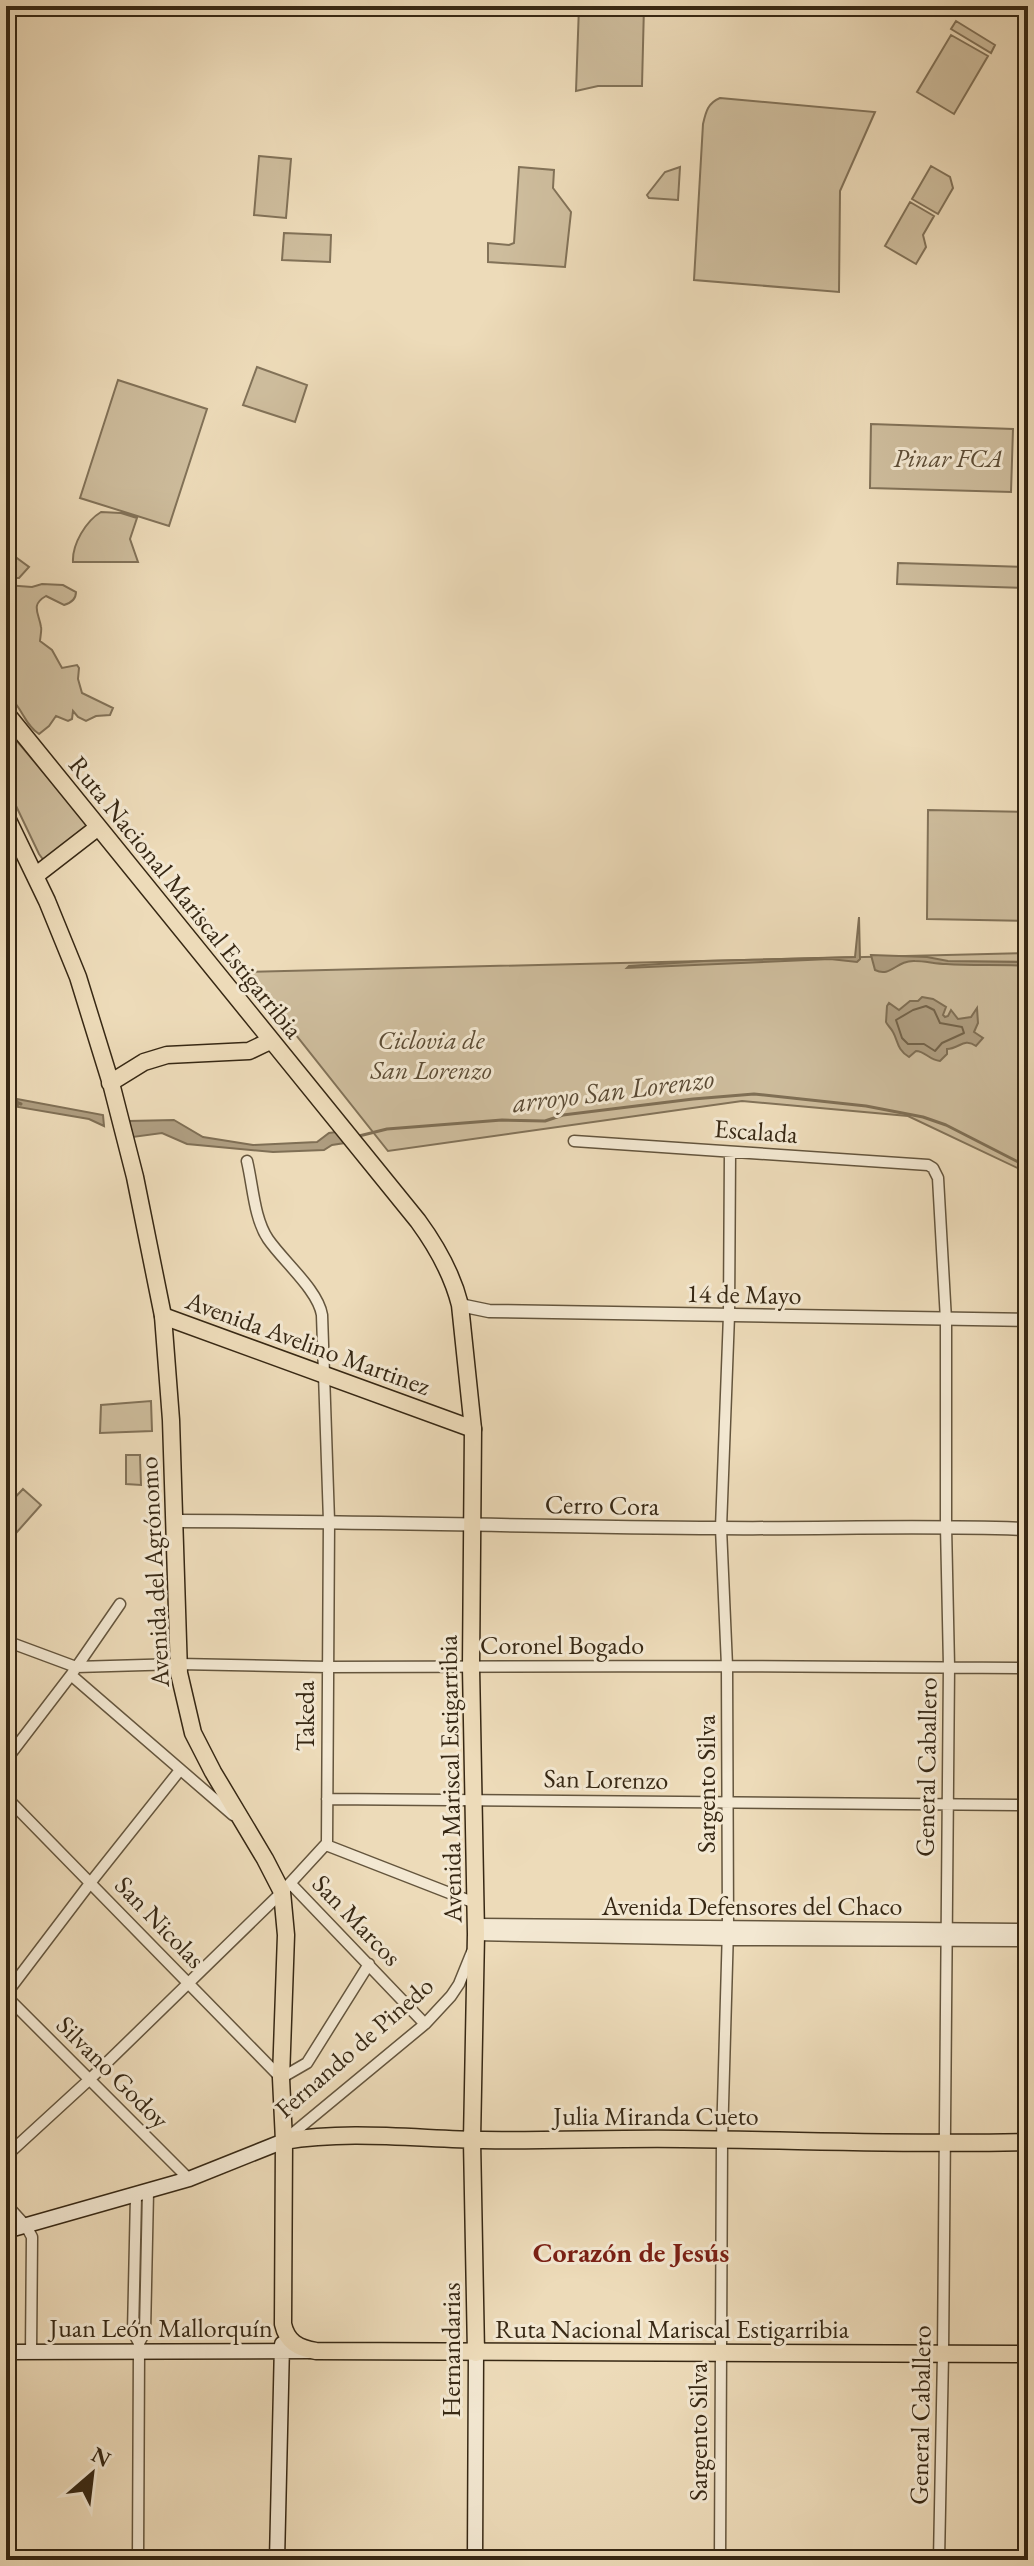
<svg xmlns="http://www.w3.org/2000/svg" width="1034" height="2566" viewBox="0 0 1034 2566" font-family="'EB Garamond',serif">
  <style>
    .green { fill: #cebd9d; stroke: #827258; stroke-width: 2 }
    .water { fill: #af9e81; stroke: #7f6f55; stroke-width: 2 }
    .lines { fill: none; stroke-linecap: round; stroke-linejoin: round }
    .shore { stroke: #73634a; stroke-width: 2 }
    .stream { stroke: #7f6f55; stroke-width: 3 }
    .minor-casing { stroke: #64553d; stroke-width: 13 }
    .tertiary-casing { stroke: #64553d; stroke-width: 15 }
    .secondary-casing { stroke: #372814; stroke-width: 17 }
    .primary-casing { stroke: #372814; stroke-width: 19 }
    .trunk-casing { stroke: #372814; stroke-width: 19 }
    .minor { stroke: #f3e8d2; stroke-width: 10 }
    .tertiary { stroke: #f3e8d2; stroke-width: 12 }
    .secondary { stroke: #f3e8d2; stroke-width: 14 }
    .primary { stroke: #eddbb9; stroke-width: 16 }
    .trunk { stroke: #eddbb9; stroke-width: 16 }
    .labels { text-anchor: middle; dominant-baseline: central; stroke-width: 6; stroke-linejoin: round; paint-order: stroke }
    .park-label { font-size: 26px; font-style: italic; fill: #5d4d36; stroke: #f3e8d2 }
    .street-label { font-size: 26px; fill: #372814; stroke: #f3e8d2 }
    .water-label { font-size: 28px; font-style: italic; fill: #5b4b35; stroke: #f3e8d2 }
    .neighbourhood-label { font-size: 28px; font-weight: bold; fill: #7a1f14; stroke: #f3e8d2 }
  </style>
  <rect width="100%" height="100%" fill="#eddbb9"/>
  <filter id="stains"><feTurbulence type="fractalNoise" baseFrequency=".0025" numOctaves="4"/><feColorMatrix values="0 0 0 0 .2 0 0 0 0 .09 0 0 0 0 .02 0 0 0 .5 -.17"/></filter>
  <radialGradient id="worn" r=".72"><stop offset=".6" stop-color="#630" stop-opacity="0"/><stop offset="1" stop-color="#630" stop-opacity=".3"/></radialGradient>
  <path class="green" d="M579 6H644L642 86H598L576 91Z
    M956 21 995 45 991 53 951 29Z
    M951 35 988 56 954 114 917 92Z
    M720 98 875 112 840 191 839 292 694 280 703 124C706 111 708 103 720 98Z
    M259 156 291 159 286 218 254 215Z
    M931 166 950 177 953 188 938 214 912 199Z
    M519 167 554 170 553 188 571 212 565 267 488 262V243L509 245 514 243Z
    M680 167 678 200 649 198 647 195 665 172Z
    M910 202 934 216 923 235 926 247 916 264 885 246Z
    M284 233 331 235 330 262 282 260Z
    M257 367 307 385 295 422 243 405Z
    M118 380 207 409 169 526 80 498Z
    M871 424 1013 429 1011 492 870 488Z
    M101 512 121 513 137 518 130 539 138 562H73C72 544 86 521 101 512Z
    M6 550 29 567 19 578H6Z
    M898 563 1028 567V588L897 584Z
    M42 584 63 585 76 592C76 599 71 603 64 605L46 596C30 605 39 613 41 627 42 629 40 639 40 641L52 650 62 668 77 665 79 668 78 679 82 693 113 708 110 715 96 716 86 721 78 717 73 711 72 719 68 721 56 716 49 726 39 734C23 724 22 704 6 696V585L32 587Z
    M6 728 91 829 45 862 39 854 6 785Z
    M928 810 1028 812V921L927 919Z
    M1028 953V1173L908 1116 742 1101 388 1151 246 972Z
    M151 1401 152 1431 100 1433 101 1405Z
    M126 1455H140L141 1485 126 1484Z
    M23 1489 41 1505 9 1541 6 1538V1507Z"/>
  <path class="water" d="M859 917 860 959 857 962 830 959 627 968 629 966 704 961 855 957Z
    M871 955 927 957 948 961 1028 962V966C1001 964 974 966 946 964 936 964 925 961 915 961 896 960 891 978 875 970Z
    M922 997 933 999 946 1007 943 1015 945 1017 948 1016 951 1010 958 1019 971 1017 977 1008 978 1023 974 1032 983 1038 976 1046C964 1037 959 1049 947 1049V1054L940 1061C929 1060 925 1051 916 1051L909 1057C897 1050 898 1041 893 1032 891 1028 887 1025 886 1022L887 1006 889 1003 899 1010 910 1001H918Z
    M17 1099 103 1115 104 1126 89 1119 18 1107Z
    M174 1120 203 1137 253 1145 317 1142 329 1133 336 1132 345 1143 332 1145 324 1150 273 1152 187 1144 162 1133 133 1137 129 1121Z"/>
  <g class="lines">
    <path class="shore" d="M926 1006 934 1010 940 1023 962 1027 964 1033 942 1043 935 1051 924 1044H908L902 1038 896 1020 913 1010Z"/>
    <path class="stream" d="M6 1098 21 1104
      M359 1136 387 1129 502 1120 545 1121 563 1115 693 1099 754 1094 866 1106 923 1117 946 1125 1028 1167"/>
    <defs>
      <path id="minor" d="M574 1141 928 1165 933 1168 938 1178 946 1320V1526L949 1666 943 2354 939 2560
        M6 1641 76 1667 179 1664 327 1667 727 1666 1028 1668
        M71 1675 233 1815
        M6 1760 71 1675 120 1604
        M6 1797 281 2078 307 2063 369 1964
        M327 1799 1028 1805
        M326 1845 475 1903
        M290 1883 425 2024
        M6 1994 91 1882 180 1770
        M6 1996 189 2179
        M286 2139 425 2024 451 1996 459 1984 472 1952
        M6 2156 90 2079 282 1892 327 1843 329 1521 322 1315C318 1290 283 1261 268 1239 254 1218 253 1186 247 1161
        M136 2196 133 2332 139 2343
        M6 2204 26 2226 32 2237 31 2353
        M6 2557 161 2560
        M138 2560 139 2350V2343L145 2332 148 2192
        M720 2560 722 2140 728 1928 727 1666 721 1528 729 1315 730 1152"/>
      <path id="tertiary" d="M460 1305 489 1311 1028 1320
        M175 1521C357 1521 538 1527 720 1528 823 1529 925 1525 1028 1529
        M476 1925 1028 1930
        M476 1934 728 1939 1028 1940"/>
      <path id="secondary" d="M6 2231 189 2179 284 2141
        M6 2352 309 2351
        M277 2560 282 2344
        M475 2560 476 2353"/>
      <path id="primary" d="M163 1316 473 1429"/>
      <path id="trunk" d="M6 713 418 1221C437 1247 452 1273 460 1305L473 1429 471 1667 476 1934 472 2140 476 2353
        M6 816 47 901 78 977 112 1087 135 1177 163 1316 171 1420 179 1673 193 1733 213 1772 265 1859 282 1892 286 1935 281 2078 284 2141 283 2324C287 2342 298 2348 316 2351L1028 2354
        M35 876 97 828
        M110 1083 144 1062 167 1055 249 1051 270 1041
        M284 2141C349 2130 418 2139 483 2140 550 2141 617 2138 683 2139 798 2140 913 2145 1028 2142"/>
    </defs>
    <use href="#minor" class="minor-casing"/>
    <use href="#tertiary" class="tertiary-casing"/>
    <use href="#secondary" class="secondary-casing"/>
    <use href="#primary" class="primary-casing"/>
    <use href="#trunk" class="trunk-casing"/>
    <use href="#minor" class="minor"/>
    <use href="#tertiary" class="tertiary"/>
    <use href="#secondary" class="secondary"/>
    <use href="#primary" class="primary"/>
    <use href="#trunk" class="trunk"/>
  </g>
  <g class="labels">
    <g class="park-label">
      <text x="948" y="458">Pinar FCA</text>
      <text x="431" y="1040">Ciclovia de<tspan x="431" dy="30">San Lorenzo</tspan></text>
    </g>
    <g class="street-label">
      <text transform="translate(186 897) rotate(51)">Ruta Nacional Mariscal Estigarribia</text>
      <text transform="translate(756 1131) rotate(4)">Escalada</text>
      <text transform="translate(744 1294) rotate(1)">14 de Mayo</text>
      <text transform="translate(308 1343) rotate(20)">Avenida Avelino Martinez</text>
      <text transform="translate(602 1505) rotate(1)">Cerro Cora</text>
      <text transform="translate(154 1572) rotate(-93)">Avenida del Agrónomo</text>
      <text x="562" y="1645">Coronel Bogado</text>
      <text transform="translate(305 1716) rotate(-90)">Takeda</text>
      <text transform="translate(926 1767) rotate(-89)">General Caballero</text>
      <text transform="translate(450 1779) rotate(-91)">Avenida Mariscal Estigarribia</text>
      <text transform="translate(606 1779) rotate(1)">San Lorenzo</text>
      <text transform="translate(706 1784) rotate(-90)">Sargento Silva</text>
      <text x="752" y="1906">Avenida Defensores del Chaco</text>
      <text transform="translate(357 1920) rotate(46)">San Marcos</text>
      <text transform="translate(160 1922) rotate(46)">San Nicolas</text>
      <text transform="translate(354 2047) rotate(-41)">Fernando de Pinedo</text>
      <text transform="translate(113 2072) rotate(45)">Silvano Godoy</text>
      <text x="656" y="2116">Julia Miranda Cueto</text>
      <text x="161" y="2328">Juan León Mallorquín</text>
      <text x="672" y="2329">Ruta Nacional Mariscal Estigarribia</text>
      <text transform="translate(451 2350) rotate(-90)">Hernandarias</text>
      <text transform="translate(920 2415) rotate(-89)">General Caballero</text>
      <text transform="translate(698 2432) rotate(-90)">Sargento Silva</text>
    </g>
    <g class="water-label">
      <text transform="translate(613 1090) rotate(-7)">arroyo San Lorenzo</text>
    </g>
    <g class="neighbourhood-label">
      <text x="631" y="2252">Corazón de Jesús</text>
    </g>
  </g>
  <rect width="1034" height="2566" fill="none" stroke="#eddbb9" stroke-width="32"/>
  <rect x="8" y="8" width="1018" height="2550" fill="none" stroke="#372814" stroke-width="4"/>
  <rect x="16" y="16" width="1002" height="2534" fill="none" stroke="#372814" stroke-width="2"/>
  <g transform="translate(92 2474) rotate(28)" stroke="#f3e8d2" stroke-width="6" paint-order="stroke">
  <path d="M0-6L14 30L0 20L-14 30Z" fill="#372814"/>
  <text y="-12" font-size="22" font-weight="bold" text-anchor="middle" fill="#372814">N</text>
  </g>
  <rect width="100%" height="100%" filter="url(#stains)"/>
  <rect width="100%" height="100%" fill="url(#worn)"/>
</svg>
